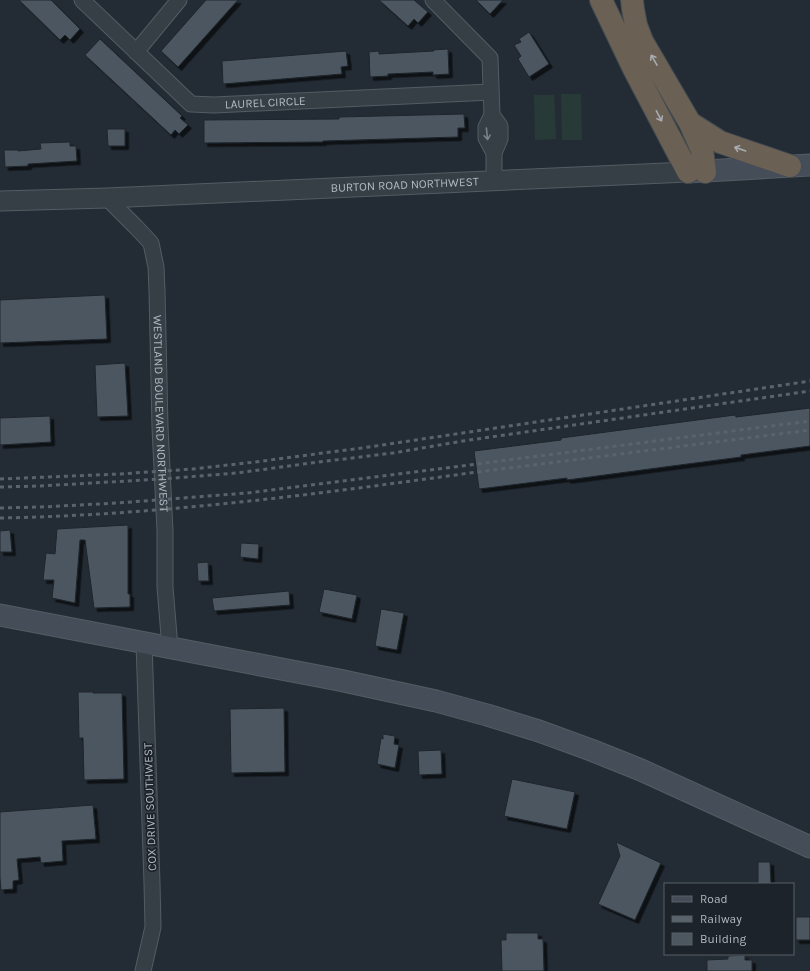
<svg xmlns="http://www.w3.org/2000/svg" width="810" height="971" viewBox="0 0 810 971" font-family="Karla,sans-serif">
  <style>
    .green { fill: #283a38 }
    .building { fill: #4c5760; stroke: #1e252c; filter: url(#shadow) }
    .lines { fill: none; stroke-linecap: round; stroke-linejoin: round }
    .minor-casing { stroke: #545c63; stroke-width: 17 }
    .tertiary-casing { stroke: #545c63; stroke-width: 21 }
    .secondary-casing { stroke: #545c63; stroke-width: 23 }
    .motorway-casing { stroke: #414950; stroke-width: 24 }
    .minor { stroke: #363e46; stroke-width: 15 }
    .tertiary { stroke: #363e46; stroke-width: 19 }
    .secondary { stroke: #454e58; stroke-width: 21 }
    .motorway { stroke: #6b6054; stroke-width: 22 }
    .rail { stroke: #59636c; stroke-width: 3; stroke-dasharray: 4 4; stroke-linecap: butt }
    .oneway { stroke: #a6acb2 }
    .oneway2 { stroke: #7a828a }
    .labels { text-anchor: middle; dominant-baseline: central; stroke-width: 3.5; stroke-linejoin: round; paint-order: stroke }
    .street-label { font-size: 12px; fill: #b1b9c2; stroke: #1c232a }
  </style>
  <defs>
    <filter id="shadow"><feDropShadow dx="3.5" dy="3.5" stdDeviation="0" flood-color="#0009"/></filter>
  </defs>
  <rect width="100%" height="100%" fill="#232c35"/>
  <path class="green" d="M561 94H581L582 140H562Z
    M534 95H554L556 139 535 140Z"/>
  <path class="building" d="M19 0H51L80 29 70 40 65 35 60 40Z
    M206 0H238L178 67 161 51Z
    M379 0H414L428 12 418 23 414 19 408 26Z
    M476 0H503L490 14Z
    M529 32 549 64 529 77 518 59 521 56 514 45 521 42 519 39Z
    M100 39 182 116 180 118 188 125 179 134 175 130 171 135 85 55Z
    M448 49 449 74 433 75V72L388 74V76L370 77 369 52 379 51V54L434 51 433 50Z
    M346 51 348 66 341 67 342 74 223 84 222 61Z
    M464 114 465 128H458V137L323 141V142L204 143V120L339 119V117Z
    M107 129H125V146H108Z
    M70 142V146H76L77 161 28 164V166L5 167 4 150H18V151L41 149 40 143Z
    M105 295 107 339 0 343V300Z
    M125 363 128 416 97 417 95 365Z
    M810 408V446L741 455V457L672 466 567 480V478L479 489 474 451 561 440V438L735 415 736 417Z
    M50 416 51 442 0 445V418Z
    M128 525V594H130V607L94 608 85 540H80L75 603 52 598 54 580H43L46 553 55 554 57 529Z
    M10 530 12 552H0V531Z
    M241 543 259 544 258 559 240 557Z
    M208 562 209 581H198L197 563Z
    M324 589 357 595 352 619 319 612Z
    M289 591 290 605 214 611 212 598Z
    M381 609 404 613 397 650 375 646Z
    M78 692H93V693H122L124 779 84 780 83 738H79Z
    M284 708 285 772 231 773 230 709Z
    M383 734 395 736 394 744 399 745 395 768 377 764 381 738 383 739Z
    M441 750 442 774 419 775 418 751Z
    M512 779 575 792 567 829 504 816Z
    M93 805 96 839 62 841 63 861 41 863 40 857 17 859 19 880 13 881V889L1 890 0 878V812Z
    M616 842 661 863 635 920 598 904 620 856Z
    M758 862H770L771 884H758Z
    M796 917H810V940H796Z
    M506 933H538V939H543L544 971H502L501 940H506Z
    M745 955V960H752V971H707V960L728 959V956Z"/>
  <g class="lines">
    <defs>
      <g id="minor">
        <path id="s1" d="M82 0 191 104 214 105 491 92"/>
        <path d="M433 0 490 58 492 115 500 126V139L494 153V180"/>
        <path d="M136 52 179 0"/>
        <path d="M492 115 486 127V138L494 153"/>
        <path id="s2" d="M107 198 136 227 151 243 156 267 157 291 160 427 165 531V587L170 648"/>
        <path d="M143 971 153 927 152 883 144 643"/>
      </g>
      <g id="tertiary">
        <path id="s3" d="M0 201 107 198 688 172"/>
      </g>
      <path id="secondary" d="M688 172 810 165
        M0 615 339 680 436 701 487 715 539 731 591 750 641 770 810 847"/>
      <path id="motorway" d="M601 0 634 69 688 172
        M632 0 633 9 636 25 642 41 690 123 720 142 790 166
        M690 123 702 150 705 172"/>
    </defs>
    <use href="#minor" class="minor-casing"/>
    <use href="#tertiary" class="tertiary-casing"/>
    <use href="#secondary" class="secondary-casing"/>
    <use href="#motorway" class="motorway-casing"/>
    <use href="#minor" class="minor"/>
    <use href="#tertiary" class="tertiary"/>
    <use href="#secondary" class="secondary"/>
    <use href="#motorway" class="motorway"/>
    <path class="rail" d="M0 479 119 474 193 469 255 462 369 447 810 381
      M0 487 40 486 162 479 237 473 311 463 393 453 463 441 810 391
      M0 508 41 507 118 503 247 493 477 464 810 421
      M0 518C161 515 318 494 477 472 588 458 699 444 810 430"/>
  </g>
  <defs><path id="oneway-shaft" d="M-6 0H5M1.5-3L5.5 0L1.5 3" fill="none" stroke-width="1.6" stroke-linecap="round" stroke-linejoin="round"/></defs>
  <g class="oneway">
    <use href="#oneway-shaft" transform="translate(654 60) rotate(-120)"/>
    <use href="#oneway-shaft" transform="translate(659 116) rotate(63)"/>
    <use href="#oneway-shaft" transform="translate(740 149) rotate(-161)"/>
  </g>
  <use class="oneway2" href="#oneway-shaft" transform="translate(487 134) rotate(84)"/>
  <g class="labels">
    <g class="street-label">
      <text stroke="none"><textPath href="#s1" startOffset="225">LAUREL CIRCLE</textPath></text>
      <text stroke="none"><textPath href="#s3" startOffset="405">BURTON ROAD NORTHWEST</textPath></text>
      <text stroke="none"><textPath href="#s2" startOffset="234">WESTLAND BOULEVARD NORTHWEST</textPath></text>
      <text transform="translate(150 807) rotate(-92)">COX DRIVE SOUTHWEST</text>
    </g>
  </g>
  <rect x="664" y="883" width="130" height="72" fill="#1c232a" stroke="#585f67"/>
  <rect x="672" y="896" width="20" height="6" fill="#454e58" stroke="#585f67"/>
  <text x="700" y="903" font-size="12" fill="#b1b9c2">Road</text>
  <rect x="672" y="916" width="20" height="6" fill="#59636c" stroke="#585f67"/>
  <text x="700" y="923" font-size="12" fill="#b1b9c2">Railway</text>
  <rect x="672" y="933" width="20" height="12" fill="#4c5760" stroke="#585f67"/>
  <text x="700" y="943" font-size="12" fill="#b1b9c2">Building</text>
</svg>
